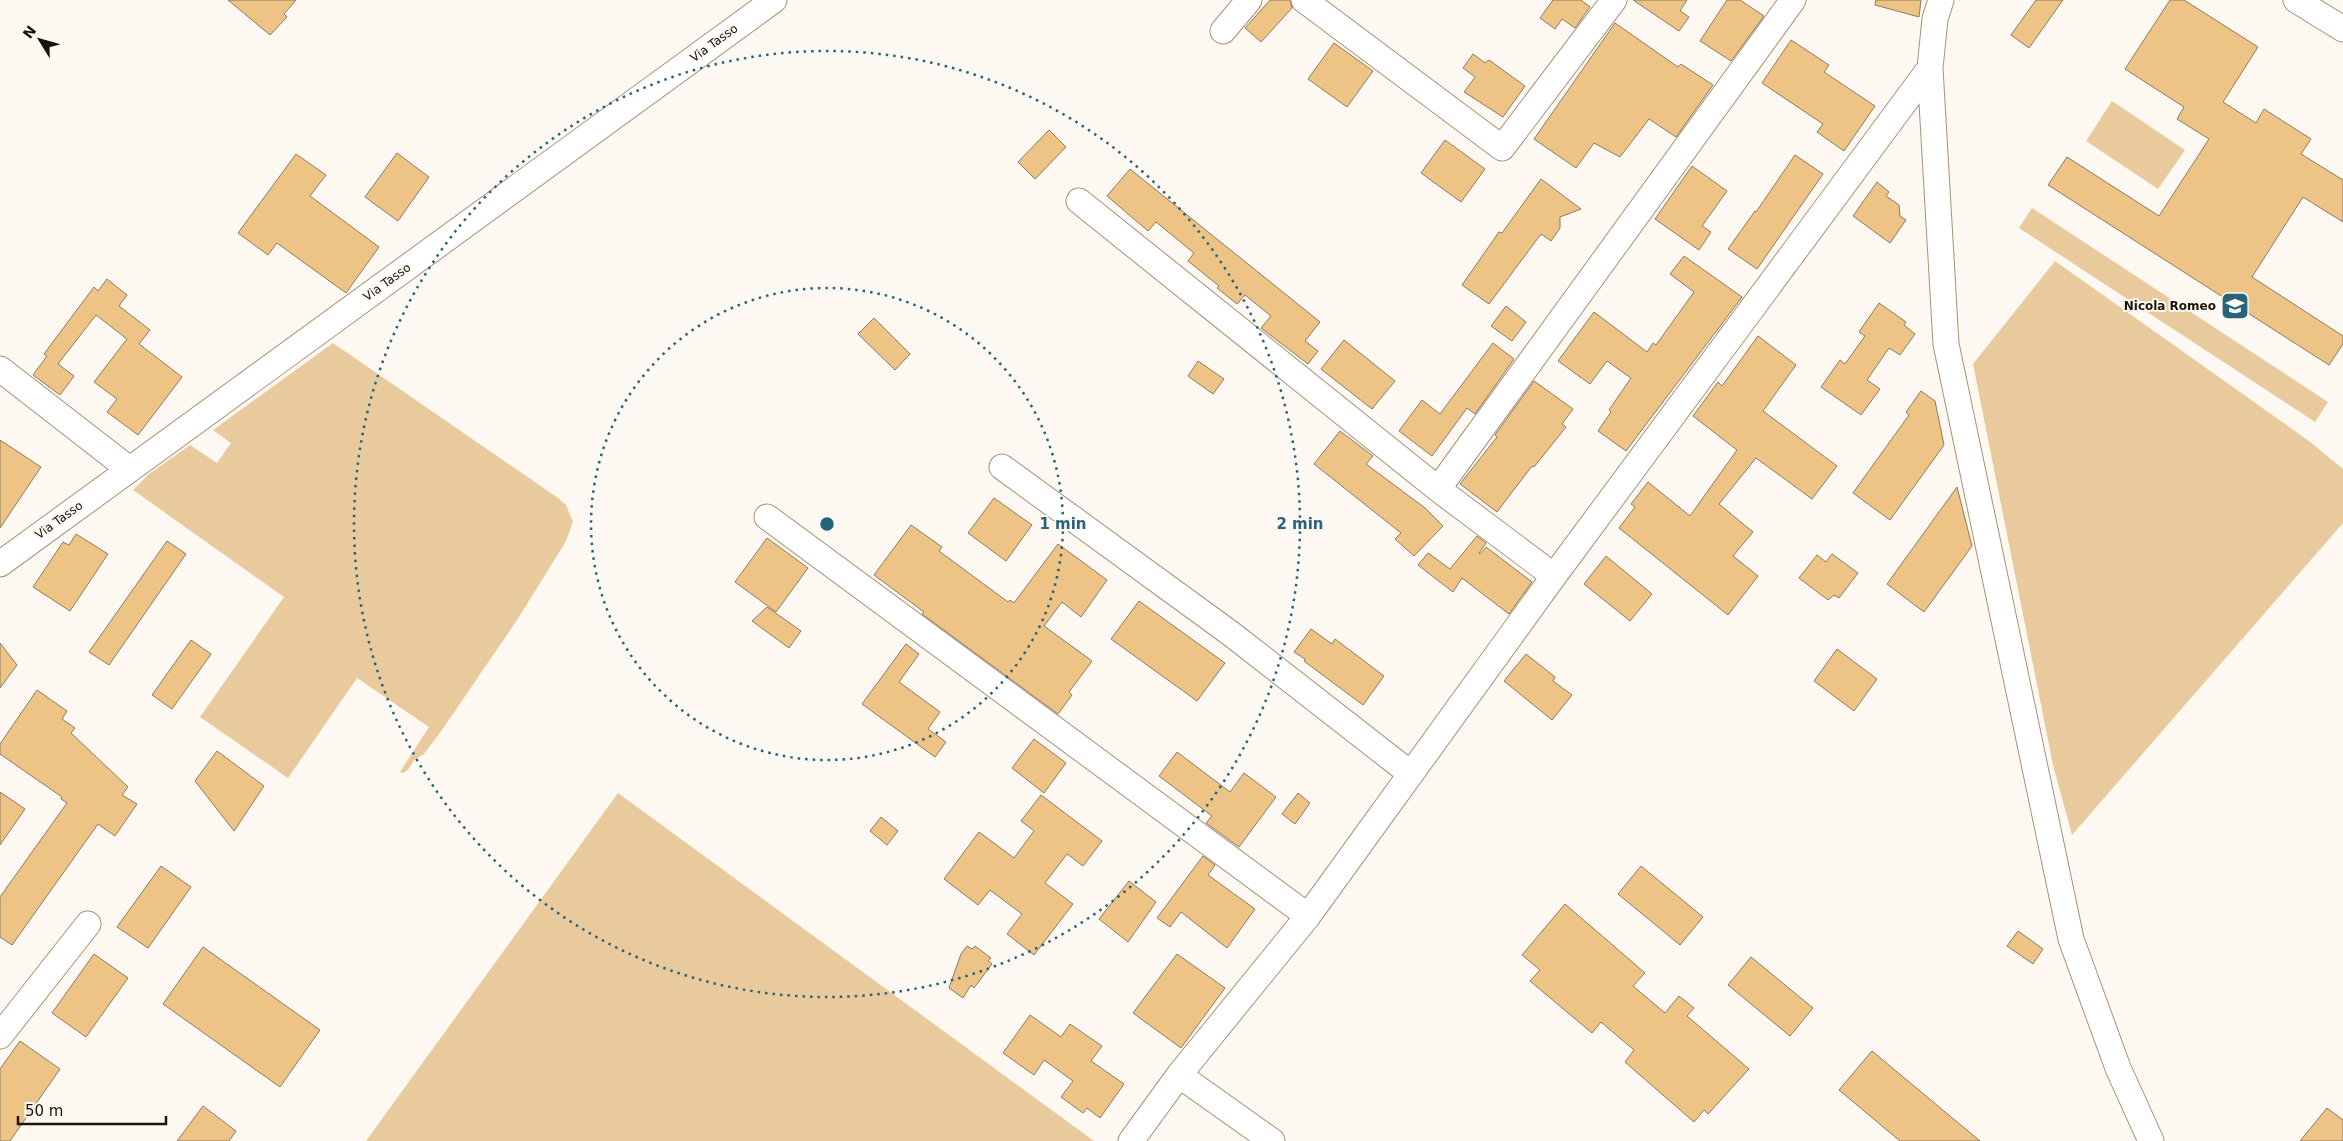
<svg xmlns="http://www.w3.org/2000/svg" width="2343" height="1141" viewBox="0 0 2343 1141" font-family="'DejaVu Sans',sans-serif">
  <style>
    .green { fill: #e9ca9c }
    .building { fill: #edc386; stroke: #8e7b60 }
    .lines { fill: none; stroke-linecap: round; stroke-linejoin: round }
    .minor-casing { stroke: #a69377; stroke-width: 27 }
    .minor { stroke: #fff; stroke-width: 25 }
    .ring { fill: none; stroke: #27647b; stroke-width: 2.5; stroke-dasharray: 2.5 5 }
    .labels { text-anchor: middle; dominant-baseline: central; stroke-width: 4; stroke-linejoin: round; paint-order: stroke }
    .street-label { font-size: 12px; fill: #1c150a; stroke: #fdf8f2 }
    .poi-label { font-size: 12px; font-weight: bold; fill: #1c150a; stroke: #fdf8f2; text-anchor: end }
    .centre { fill: #27647b; stroke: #fdf8f2; stroke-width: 2.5 }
    .ring-label { font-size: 15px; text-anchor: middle; font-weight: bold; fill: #27647b; stroke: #fdf8f2; stroke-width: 4; stroke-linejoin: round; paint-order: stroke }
  </style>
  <rect width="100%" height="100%" fill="#fdf8f2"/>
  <path class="green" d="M2112 101 2185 150 2158 189 2086 141Z
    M2032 208 2328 402 2315 422 2019 228Z
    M2055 261 2309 441 2343 469V523L2072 835 2053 765 1973 364Z
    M333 343 558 498 566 505 573 522 566 541 519 617 442 730 424 754 414 760 408 770 403 773 400 772 429 727 357 678 288 778 200 717 284 597 133 490 149 474 190 445 217 463 231 443 213 430Z
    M618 793 1094 1141H366Z"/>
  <path class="building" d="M228 0H296L284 14 287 17 270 35Z
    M1270 0H1290L1292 8 1261 42 1245 28Z
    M1553 0H1581L1590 7 1575 28 1562 19 1555 29 1540 18Z
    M1633 0H1687L1680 11 1689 17 1679 31Z
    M1727 0H1740L1764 16 1731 61 1700 41Z
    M1876 0H1921L1919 17 1875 5Z
    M2036 0H2063L2029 48 2011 35Z
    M2170 0H2184L2258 47 2223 102 2256 123 2264 109 2311 139 2301 154 2343 180V222L2303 197 2252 277 2343 336V344L2329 365 2048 185 2067 157 2159 216 2209 139 2177 119 2184 107 2125 69Z
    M1615 23 1678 67 1681 64 1713 85 1676 137 1649 119 1620 157 1594 143 1576 168 1534 139Z
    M1791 40 1829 65 1824 72 1875 106 1844 151 1817 132 1823 124 1762 83Z
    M1334 43 1373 71 1347 107 1308 79Z
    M1473 54 1485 63 1489 60 1525 86 1503 117 1464 92 1475 77 1463 68Z
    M1049 130 1066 147 1035 179 1018 162Z
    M1445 140 1485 169 1461 202 1421 173Z
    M397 153 429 177 398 221 365 197Z
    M296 154 326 175 310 196 379 247 346 293 277 243 268 255 238 233Z
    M1795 155 1823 174 1757 269 1728 249 1755 211 1756 212Z
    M1692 166 1727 191 1702 226 1711 232 1699 250 1655 219Z
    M1130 169 1320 322 1305 341 1318 351 1308 364 1261 328 1271 316 1245 295 1237 304 1217 288 1219 286 1188 261 1194 253 1156 222 1148 231 1107 196Z
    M1541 179 1581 209 1560 217V228L1551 241 1541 234 1489 304 1462 285 1499 232 1502 233Z
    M1877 182 1889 192 1886 196 1899 205 1900 216 1906 220 1890 243 1853 216Z
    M1684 256 1742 297 1626 451 1598 431 1611 412 1609 410 1631 378 1607 361 1590 384 1558 361 1594 312 1647 352 1653 343 1656 345 1694 292 1670 274Z
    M107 279 127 295 119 306 150 330 139 344 182 377 138 435 107 412 117 399 94 382 127 339 96 315 58 364 74 376 60 395 33 375 47 356 44 354 94 287 98 291Z
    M1879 303 1906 322 1904 325 1915 334 1900 355 1889 348 1867 380 1880 389 1861 415 1821 387 1840 360 1845 364 1865 336 1859 332Z
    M1506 306 1526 322 1512 341 1491 326Z
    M874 318 910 354 895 370 858 334Z
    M1758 336 1796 365 1763 411 1837 466 1812 499 1756 458 1719 504 1753 532 1733 556 1758 576 1728 615 1619 528 1635 507 1631 504 1648 482 1690 516 1737 450 1693 416 1718 382 1722 386Z
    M1344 340 1395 381 1372 409 1321 369Z
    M1493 343 1514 359 1475 414 1467 408 1432 456 1399 431 1422 400 1440 414Z
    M1198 361 1224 379 1213 394 1188 376Z
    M1534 381 1573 409 1562 424 1566 427 1534 467 1532 466 1497 512 1460 484 1497 437 1495 435Z
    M1921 391 1935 401 1944 445 1890 520 1853 493 1909 415 1906 412Z
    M1340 431 1373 456 1366 464 1425 508 1443 526 1414 556 1395 539 1401 533 1314 464Z
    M0 440 41 467 0 528Z
    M1957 487 1972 546 1924 612 1887 584Z
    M994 498 1032 525 1006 561 968 533Z
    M911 525 942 547 939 551 1008 602 1010 600 1014 603 1058 544 1107 580 1081 617 1062 602 1044 626 1092 661 1069 692 1072 695 1058 714 922 614 924 612 874 575Z
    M76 534 108 554 70 611 33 587 63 542 69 545Z
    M1477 536 1486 543 1479 553 1480 554 1486 547 1532 582 1509 614 1462 578 1453 592 1418 565 1428 553 1450 569Z
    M767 538 808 568 776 612 735 582Z
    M167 541 186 554 109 665 89 652Z
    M1832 554 1858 573 1839 598 1834 595 1828 600 1799 578 1817 555 1826 562Z
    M1606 556 1652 594 1630 621 1584 584Z
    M1139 601 1225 663 1197 701 1111 639Z
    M767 607 801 631 789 648 752 621Z
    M1311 629 1332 644 1335 639 1384 676 1363 705 1304 661 1305 659 1294 652Z
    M191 640 211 654 172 709 152 695Z
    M0 643 17 665 0 688Z
    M906 644 919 654 899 682 940 712 928 729 946 742 935 757 862 704Z
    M1837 649 1877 679 1854 711 1814 681Z
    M1526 654 1555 677 1553 681 1572 695 1552 720 1504 681Z
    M37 690 67 711 62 719 75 728 71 733 128 787 122 795 137 804 115 836 98 824 12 945 0 937V897L67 803 61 799 62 797 0 754V744Z
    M1034 739 1066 763 1044 793 1012 768Z
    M217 751 264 786 234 831 195 781Z
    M1177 752 1230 792 1244 773 1276 797 1239 847 1206 823 1212 816 1159 776Z
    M0 792 25 809 0 845Z
    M1298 793 1310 803 1295 824 1282 814Z
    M1041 795 1102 841 1083 866 1067 854 1045 883 1073 904 1034 955 1007 934 1022 914 990 890 978 905 944 879 979 832 1014 858 1034 831 1021 821Z
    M881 817 898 831 887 845 870 831Z
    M1203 856 1215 865 1208 875 1255 909 1227 948 1181 912 1170 927 1157 918Z
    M161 866 191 887 148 948 117 927Z
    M1641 866 1703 917 1680 945 1618 894Z
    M1129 881 1156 902 1128 942 1099 919Z
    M1565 904 1645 973 1633 986 1665 1013 1679 996 1694 1008 1687 1016 1749 1069 1708 1114 1704 1110 1694 1122 1625 1062 1634 1050 1601 1022 1592 1033 1530 981 1540 970 1522 955Z
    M2018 931 2043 949 2033 964 2007 946Z
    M967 946 972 949 975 946 991 958 988 961 992 964 974 988 971 985 963 998 949 988 961 954Z
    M203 947 320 1030 280 1087 163 1004Z
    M94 954 128 978 86 1037 52 1013Z
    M1177 954 1225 988 1181 1048 1133 1013Z
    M1751 957 1813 1008 1790 1036 1728 985Z
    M1030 1015 1061 1037 1070 1024 1102 1046 1091 1061 1124 1084 1100 1118 1087 1108 1083 1113 1061 1097 1073 1081 1044 1060 1034 1075 1003 1053Z
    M20 1041 60 1069 10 1141H0V1069Z
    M1872 1051 1980 1141H1900L1839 1090Z
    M203 1106 236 1131 229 1141H177Z
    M2327 1108 2343 1120V1141H2300Z"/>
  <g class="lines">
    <defs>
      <path id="minor" d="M1304 0 1502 148 1614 0
        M1941 0 1935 19 1930 68 1946 344 2071 939 2118 1068 2151 1141
        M2296 0 2343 29
        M1223 31 1249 0
        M1079 201 1438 489 1554 576
        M0 369 129 469
        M1002 467 1230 633 1411 774
        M1438 489 1793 0
        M767 517 1308 916
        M0 564 774 0
        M0 1036 88 924
        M1179 1075 1272 1141
        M1131 1141 1179 1075 1308 916 1554 576 1930 68"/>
    </defs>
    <use href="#minor" class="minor-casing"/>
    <use href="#minor" class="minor"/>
  </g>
  <g class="ring">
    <circle cx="827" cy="524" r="236"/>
    <circle cx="827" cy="524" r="473"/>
  </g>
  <defs>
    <symbol id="school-square" viewBox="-11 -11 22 22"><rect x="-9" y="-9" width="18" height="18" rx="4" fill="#27647b" stroke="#fdf8f2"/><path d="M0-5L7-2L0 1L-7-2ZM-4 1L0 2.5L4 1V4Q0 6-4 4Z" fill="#fff"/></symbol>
  </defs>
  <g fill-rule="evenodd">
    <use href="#school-square" x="2219" y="290" width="32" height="32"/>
  </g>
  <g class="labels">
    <g class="street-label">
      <text transform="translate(714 43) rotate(-36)">Via Tasso</text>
      <text transform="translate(387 282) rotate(-36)">Via Tasso</text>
      <text transform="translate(59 520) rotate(-36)">Via Tasso</text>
    </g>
    <g class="poi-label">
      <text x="2216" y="306">Nicola Romeo</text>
    </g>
  </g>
  <circle cx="827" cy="524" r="8" class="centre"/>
  <g class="ring-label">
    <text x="1063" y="529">1 min</text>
    <text x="1300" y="529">2 min</text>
  </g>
  <g transform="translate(40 40) rotate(307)" stroke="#fdf8f2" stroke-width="4" paint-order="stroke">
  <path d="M0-4L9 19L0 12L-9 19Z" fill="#1c150a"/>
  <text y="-8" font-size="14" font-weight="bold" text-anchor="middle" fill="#1c150a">N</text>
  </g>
  <path d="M18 1116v8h148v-8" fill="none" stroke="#1c150a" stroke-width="2.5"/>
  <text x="25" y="1116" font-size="15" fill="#1c150a" stroke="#fdf8f2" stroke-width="4" paint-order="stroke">50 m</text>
</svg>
